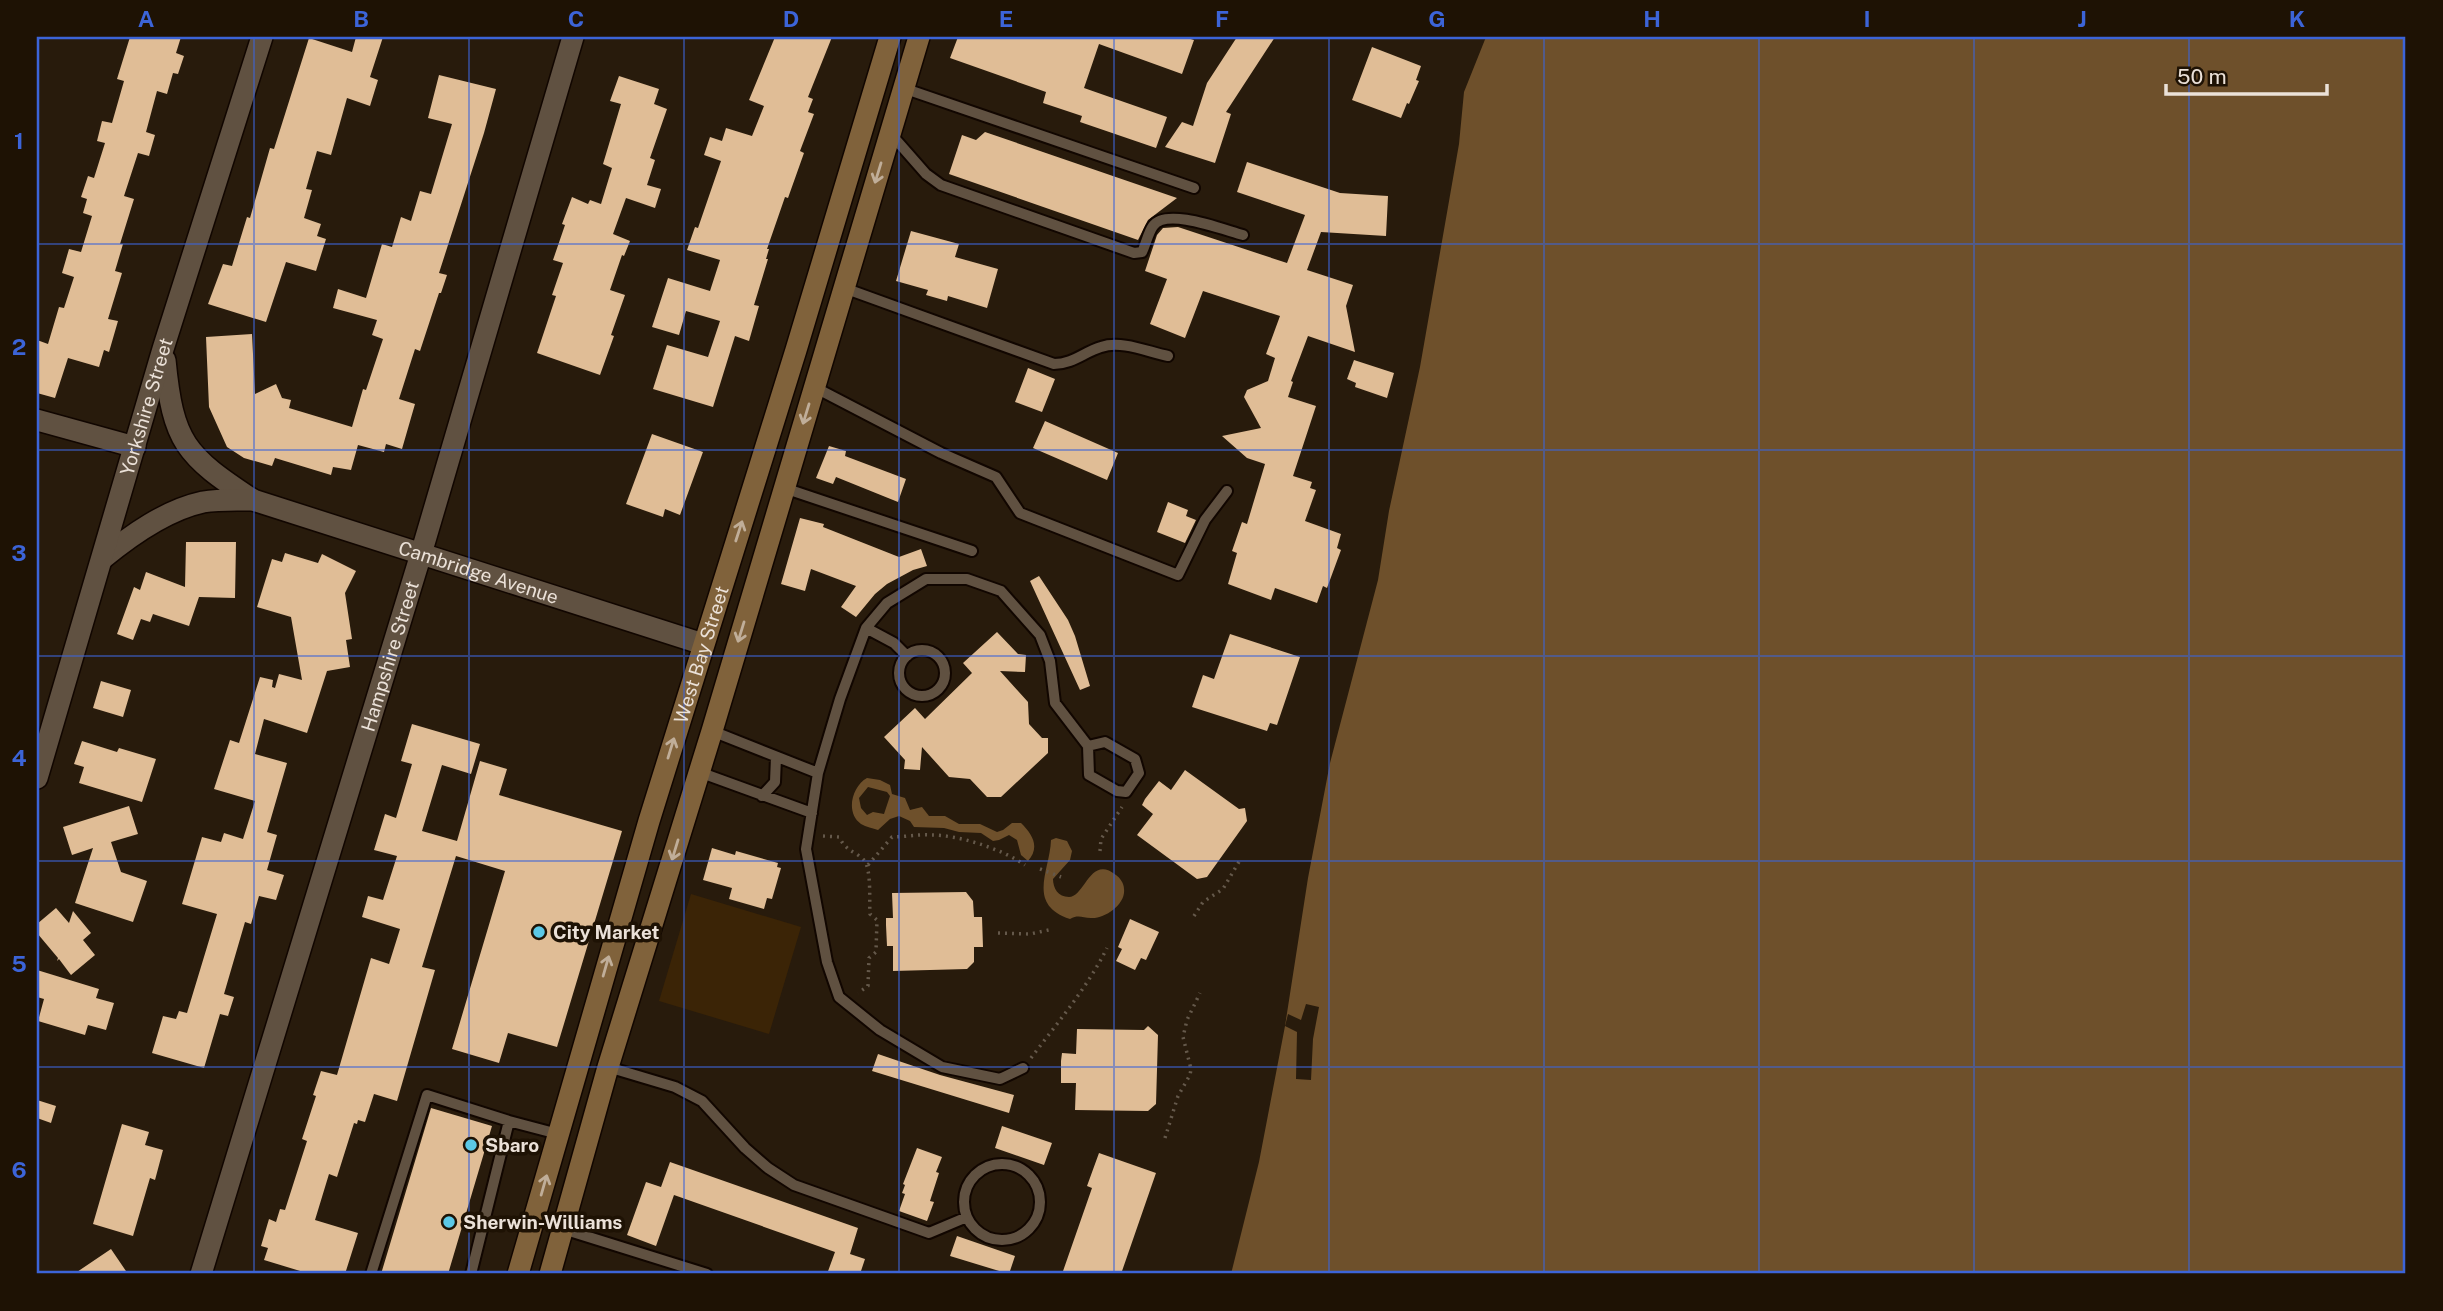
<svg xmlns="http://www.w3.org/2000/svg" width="2443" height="1311" viewBox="0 0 2443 1311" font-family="'Public Sans',sans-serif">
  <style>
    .green { fill: #3b2406 }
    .water { fill: #6e502b; fill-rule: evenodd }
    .pier { fill: #281b0c }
    .building { fill: #e0bd96 }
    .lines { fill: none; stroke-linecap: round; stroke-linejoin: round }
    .service-casing { stroke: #110600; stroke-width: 14 }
    .minor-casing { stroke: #110600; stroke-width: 24 }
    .secondary-casing { stroke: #110600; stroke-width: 24 }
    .path { stroke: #65594b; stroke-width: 3.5; stroke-dasharray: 2 5; stroke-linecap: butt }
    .service { stroke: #605141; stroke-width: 10 }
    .minor { stroke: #605141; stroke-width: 21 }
    .secondary { stroke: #80623b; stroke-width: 21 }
    .oneway { stroke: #c0ae99 }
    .grid { fill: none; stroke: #3c64d8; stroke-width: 2; stroke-opacity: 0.55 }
    .poi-dot { fill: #5bc8e6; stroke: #1e1204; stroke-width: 2.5 }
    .labels { text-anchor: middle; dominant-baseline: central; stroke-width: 7; stroke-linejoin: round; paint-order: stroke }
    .street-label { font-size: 19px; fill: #ebe1d8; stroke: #1e1204 }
    .poi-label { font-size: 19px; font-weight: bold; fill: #ebe1d8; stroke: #1e1204; text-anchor: start }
    .neatline { fill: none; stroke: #3c64d8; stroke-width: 2.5 }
    .grid-label { font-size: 23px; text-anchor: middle; font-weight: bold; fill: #3c64d8 }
  </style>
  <rect width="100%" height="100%" fill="#281b0c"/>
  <path class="green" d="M691 894 801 927 769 1034 659 1001Z"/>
  <path class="water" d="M1486 37H2406V1274H1231L1259 1162 1285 1026 1308 878 1330 763 1378 580 1389 511 1420 367 1459 144 1464 92Z
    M867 778 880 780 890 785 892 794 905 798 910 810 922 807 929 816H945L959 824H980L997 832 1003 830 1012 823H1021C1033 835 1040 847 1028 861L1021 855 1017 840 1009 835 999 840 993 841 981 833 959 832 944 828 914 827 910 821 899 816 890 819 878 830C873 828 866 827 861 824 845 813 852 786 867 778ZM868 787 887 792 890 796 884 814 873 812 867 815 861 808 859 798Z
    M1056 838 1067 841 1072 851 1070 860 1053 879C1053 888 1058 897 1069 897 1085 897 1090 854 1116 875 1120 878 1124 883 1124 889 1126 904 1105 919 1091 918 1082 918 1079 914 1070 919 1026 904 1050 871 1051 840Z"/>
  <path class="pier" d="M1306 1004 1319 1007 1313 1039 1311 1080 1296 1079 1297 1032 1285 1026 1288 1014 1301 1020Z"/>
  <path class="building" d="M130 37H181L176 53 184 56 178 74 173 73 167 94 157 91 146 132 155 135 149 156 138 153 124 196 134 199 120 244H123L115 271 122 273 108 319 118 321 109 352 104 350 99 367 68 358 55 398 37 393V340L48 344 59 307 64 308 74 277 62 273 69 249 81 252 92 216 83 213 87 199 81 197 88 176 94 178 105 143 97 141 102 121 112 123 124 81 117 79Z
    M356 37H383L370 77 378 80 370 106 347 98 331 155 317 151 306 189 312 190 304 218 321 224 317 236 326 239 316 271 286 262 266 322 208 304 223 264 232 266 247 217 250 218 270 148 274 149 309 38 352 52Z
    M775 37H832L808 97 813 99 808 112 814 114 800 151 804 153 788 198 785 197 767 249H769L766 259H768L754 305 759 306 749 341 735 336 713 407 653 389 667 345 708 357 720 321 686 311 679 335 652 327 668 278 710 291 720 260 687 250 695 227 698 228 721 161 704 155 710 137 722 141 726 128 752 136 764 106 749 100Z
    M958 37H1184L1194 40 1182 74 1099 44 1084 88 1167 117 1156 148 1080 122 1082 116 1043 103 1046 92 950 58Z
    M1237 37H1275L1226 112 1231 114 1215 163 1165 147 1182 122 1193 126 1207 83Z
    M1372 47 1421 66 1416 80 1419 81 1409 104 1407 103 1401 118 1352 100Z
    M439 75 496 89 484 133 439 273 447 275 441 293H439L420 351 415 349 399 399 415 404 402 449 386 444 384 452 358 445 351 470 333 467 331 475 275 458 272 466 244 458 227 447 209 407 206 337 252 334 255 394 276 384 282 398 291 400 289 408 352 427 363 389 366 390 383 339 372 335 377 320 333 308 338 289 366 298 382 244 392 247 401 217 411 221 420 191 431 194 452 124 428 118Z
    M619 76 659 89 654 104 667 109 650 158 655 160 647 185 661 189 655 208 626 198 613 234 630 241 624 256 622 255 610 290 625 295 611 335 614 336 600 375 537 353 556 296 552 295 563 263 553 260 565 225 562 224 572 197 588 204 590 200 601 204 612 168 603 164 621 104 610 101Z
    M985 132 1177 198 1148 220 1138 240 949 174 962 135 976 140Z
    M1247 162 1340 193 1388 196 1386 236 1321 232 1307 270 1353 285 1346 306 1355 352 1308 336 1291 381 1293 382 1288 397 1316 406 1293 476 1312 482 1310 488 1316 490 1305 521 1341 534 1337 548 1341 550 1327 588 1323 586 1317 603 1275 588 1271 600 1228 584 1237 553 1232 551 1242 522 1247 524 1265 464 1247 458 1222 436 1261 428 1244 397 1247 390 1268 381 1275 358 1266 354 1280 316 1203 291 1185 338 1150 324 1167 279 1145 271 1157 235 1163 228 1178 227 1287 263 1305 215 1237 192Z
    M911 231 959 244 955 257 998 269 987 308 948 296 947 301 926 295 928 290 896 281Z
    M1354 360 1394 373 1387 398 1355 387 1356 383 1347 379Z
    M1028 368 1055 379 1042 412 1015 402Z
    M1045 421 1118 453 1107 480 1033 448Z
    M652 434 703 452 680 515 665 509 663 517 626 504Z
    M829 446 846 451 845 456 906 479 898 502 836 477 833 484 816 478Z
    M1168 502 1188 510 1186 516 1196 520 1185 543 1157 532Z
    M800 518 824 524 823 527 899 557 921 549 927 566 913 570 887 584 875 594 856 617 841 607 856 586 811 569 805 591 781 584Z
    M186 542H236L235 598 199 597 189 626 153 614 150 622 141 619 133 640 117 634 134 587 140 590 146 572 185 587Z
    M285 553 318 563 322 554 356 571 345 593 352 639 346 640 350 667 327 671 307 733 264 719 255 754 287 763 267 832 277 835 267 870 284 875 276 900 259 896 251 924 245 922 224 994 234 997 228 1016 220 1014 204 1068 152 1053 163 1016 176 1019 179 1011 187 1013 217 914 182 904 202 837 221 842 224 833 243 839 255 801 214 789 230 740 239 743 260 677 273 680 272 687 275 688 279 674 302 680 291 617 257 607 272 559 282 562Z
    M1039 576 1068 620 1075 636 1090 686 1080 690 1030 581Z
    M997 632 1018 654 1026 655 1025 672 1000 671 1028 702 1029 724 1042 738H1048V753L1001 797H987L970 779 949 777 922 747 920 770 904 769 905 760 884 737 915 708 925 719 972 673 963 663Z
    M1230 634 1300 657 1277 725 1270 723 1267 731 1192 707 1203 675 1214 679Z
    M101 681 131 690 123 717 93 708Z
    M412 724 480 744 471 774 442 765 422 831 457 841 480 761 507 769 499 795 622 831 557 1047 508 1033 499 1063 452 1049 505 871 456 856 422 967 435 970 397 1101 374 1094 365 1122 358 1120 357 1124 354 1123 337 1177 329 1174 315 1220 358 1233 345 1274H310L264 1260 268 1248 261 1246 269 1219 276 1222 280 1209 285 1210 307 1141 302 1139 316 1096 313 1095 321 1071 337 1075 371 958 389 964 400 929 362 917 368 896 383 900 397 856 374 850 385 814 396 818 412 764 401 761Z
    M82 741 117 752 119 748 156 759 142 802 79 783 84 767 74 764Z
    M1185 770 1239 809 1245 808 1247 821 1207 877 1197 879 1137 835 1153 814 1142 805 1145 799 1159 781 1171 790Z
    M129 806 138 834 111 842 121 872 147 881 133 922 75 903 93 848 72 855 63 827Z
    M712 848 735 855 736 851 778 863 777 867 781 868 772 899 767 898 764 909 729 899 732 888 703 880Z
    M966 892 973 901 974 917H982L983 947H974V962L967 969 893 971V946H887L886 925V918H893L892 893Z
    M56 908 69 923 73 911 91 933 83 940 95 955 71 975 59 959 57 961 58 958 37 933V924Z
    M1130 919 1159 932 1146 960 1141 958 1135 970 1116 961 1122 949 1118 947Z
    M37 970 99 989 96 998 114 1003 106 1030 88 1025 85 1035 38 1021 44 999 37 997Z
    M1148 1026 1158 1035 1156 1104 1148 1111 1075 1110 1076 1083H1061V1061L1062 1053 1076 1054 1077 1029 1144 1030Z
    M878 1054 940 1075 1014 1095 1009 1113 872 1071Z
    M37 1100 56 1106 51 1123 37 1118Z
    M431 1108 492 1126 448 1274H381Z
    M122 1124 149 1132 145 1145 163 1150 155 1180 150 1178 133 1236 93 1224Z
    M1002 1126 1052 1143 1044 1165 995 1148Z
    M917 1148 942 1157 936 1172 939 1173 930 1201 934 1202 927 1221 899 1211 905 1194 902 1193 905 1185 903 1184Z
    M1099 1153 1156 1173 1121 1274H1062L1092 1188 1087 1186Z
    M670 1162 858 1228 850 1254 865 1259 860 1274H827L835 1252 674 1195 656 1246 627 1235 646 1182 661 1187Z
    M957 1236 1015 1256 1009 1274 950 1256Z
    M111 1249 128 1274H74Z"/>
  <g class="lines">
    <defs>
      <path id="service" d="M903 88 1194 188
        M890 133 926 174 941 185 1134 253 1142 252C1146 244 1148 233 1153 226 1166 207 1224 230 1243 235
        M844 288 1054 364C1073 364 1084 352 1101 347 1122 340 1148 352 1168 356
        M814 387 941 453 996 477 1020 513 1178 575 1205 520 1227 491
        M784 488 972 551
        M866 628 894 643 907 656
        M899 673a23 23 0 1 1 46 0a23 23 0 1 1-46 0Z
        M712 731 818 773
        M699 772 812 813
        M762 796 775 782 776 757
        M608 1067 675 1087 702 1101 745 1148 768 1168 794 1185 929 1233 967 1217
        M1023 1068 1000 1079 942 1067 880 1030 839 997 827 962 806 849 818 773 840 699 866 628 887 603 926 579H967L1001 591 1040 635 1050 661 1055 703 1088 746 1089 775 1117 791 1126 792 1139 773 1135 759 1105 742 1088 746
        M964 1202a38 38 0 1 1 76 0a38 38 0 1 1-76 0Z
        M563 1229 707 1274
        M371 1274 427 1095 509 1121
        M471 1274 509 1121 558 1134"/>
      <g id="minor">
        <path d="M165 360C173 443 185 455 253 500"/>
        <path d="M37 420 135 447"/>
        <path id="s1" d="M102 559C131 535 166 510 203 502 220 499 237 500 253 500L703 644"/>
        <path id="s2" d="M37 778 163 349 262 37"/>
        <path id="s3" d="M201 1274 421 554 573 37"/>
      </g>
      <g id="secondary">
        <path id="s4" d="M518 1274 649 821 796 350 890 37"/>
        <path d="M550 1274 608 1067 712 731 919 37"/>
      </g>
    </defs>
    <use href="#service" class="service-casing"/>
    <use href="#minor" class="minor-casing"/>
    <use href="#secondary" class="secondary-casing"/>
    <path class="path" d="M823 836 839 837C847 852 853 850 863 859 872 867 869 902 870 914L877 920 876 952 869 958 868 986 858 993
      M1100 851 1101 839 1122 807
      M868 865 892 837C905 837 918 834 931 835 959 835 1002 849 1025 865
      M1040 869 1061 877
      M1194 916 1203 902 1223 889 1240 860
      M998 933 1030 934 1053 929
      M1031 1058C1058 1022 1087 988 1107 948
      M1165 1138 1178 1096 1190 1075 1191 1069 1183 1037 1187 1020 1200 993"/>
    <use href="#service" class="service"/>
    <use href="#minor" class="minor"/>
    <use href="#secondary" class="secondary"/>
  </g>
  <defs><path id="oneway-shaft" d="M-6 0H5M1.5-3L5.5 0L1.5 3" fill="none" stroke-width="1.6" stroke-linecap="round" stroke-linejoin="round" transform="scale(1.75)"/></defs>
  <g class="oneway">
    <use href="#oneway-shaft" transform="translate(878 173) rotate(107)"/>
    <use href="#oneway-shaft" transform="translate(806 414) rotate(107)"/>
    <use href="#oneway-shaft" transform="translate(739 531) rotate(-72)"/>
    <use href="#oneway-shaft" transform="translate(741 632) rotate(107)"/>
    <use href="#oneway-shaft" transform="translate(671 748) rotate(-73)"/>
    <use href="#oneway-shaft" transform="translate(675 850) rotate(107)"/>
    <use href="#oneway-shaft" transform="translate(606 966) rotate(-74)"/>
    <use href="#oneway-shaft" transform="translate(544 1185) rotate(-74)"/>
  </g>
  <path class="grid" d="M254 37V1274M469 37V1274M684 37V1274M899 37V1274M1114 37V1274M1329 37V1274M1544 37V1274M1759 37V1274M1974 37V1274M2189 37V1274M37 244H2406M37 450H2406M37 656H2406M37 861H2406M37 1067H2406"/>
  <g class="poi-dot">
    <circle cx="539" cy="932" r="7"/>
    <circle cx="471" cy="1145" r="7"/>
    <circle cx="449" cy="1222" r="7"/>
  </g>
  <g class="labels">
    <g class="street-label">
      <text stroke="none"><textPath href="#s2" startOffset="387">Yorkshire Street</textPath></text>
      <text stroke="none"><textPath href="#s1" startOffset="404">Cambridge Avenue</textPath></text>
      <text stroke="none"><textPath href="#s4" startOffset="646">West Bay Street</textPath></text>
      <text stroke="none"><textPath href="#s3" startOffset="646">Hampshire Street</textPath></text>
    </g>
    <g class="poi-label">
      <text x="553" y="932">City Market</text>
      <text x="485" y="1145">Sbaro</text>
      <text x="463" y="1222">Sherwin-Williams</text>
    </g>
  </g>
  <rect width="2443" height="1311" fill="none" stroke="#1e1204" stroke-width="77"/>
  <path d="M2166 84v10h161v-10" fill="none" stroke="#ebe1d8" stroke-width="3.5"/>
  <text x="2177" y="84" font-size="21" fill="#ebe1d8" stroke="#1e1204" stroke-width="5" paint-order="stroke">50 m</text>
  <rect x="38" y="38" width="2366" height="1234" class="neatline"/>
  <g class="grid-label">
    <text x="146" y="27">A</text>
    <text x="361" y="27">B</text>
    <text x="576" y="27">C</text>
    <text x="791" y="27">D</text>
    <text x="1006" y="27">E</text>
    <text x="1222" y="27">F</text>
    <text x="1437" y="27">G</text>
    <text x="1652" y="27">H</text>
    <text x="1867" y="27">I</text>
    <text x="2082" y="27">J</text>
    <text x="2297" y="27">K</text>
    <text x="19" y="149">1</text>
    <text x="19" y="355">2</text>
    <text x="19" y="561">3</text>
    <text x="19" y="766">4</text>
    <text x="19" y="972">5</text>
    <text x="19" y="1178">6</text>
  </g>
</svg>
